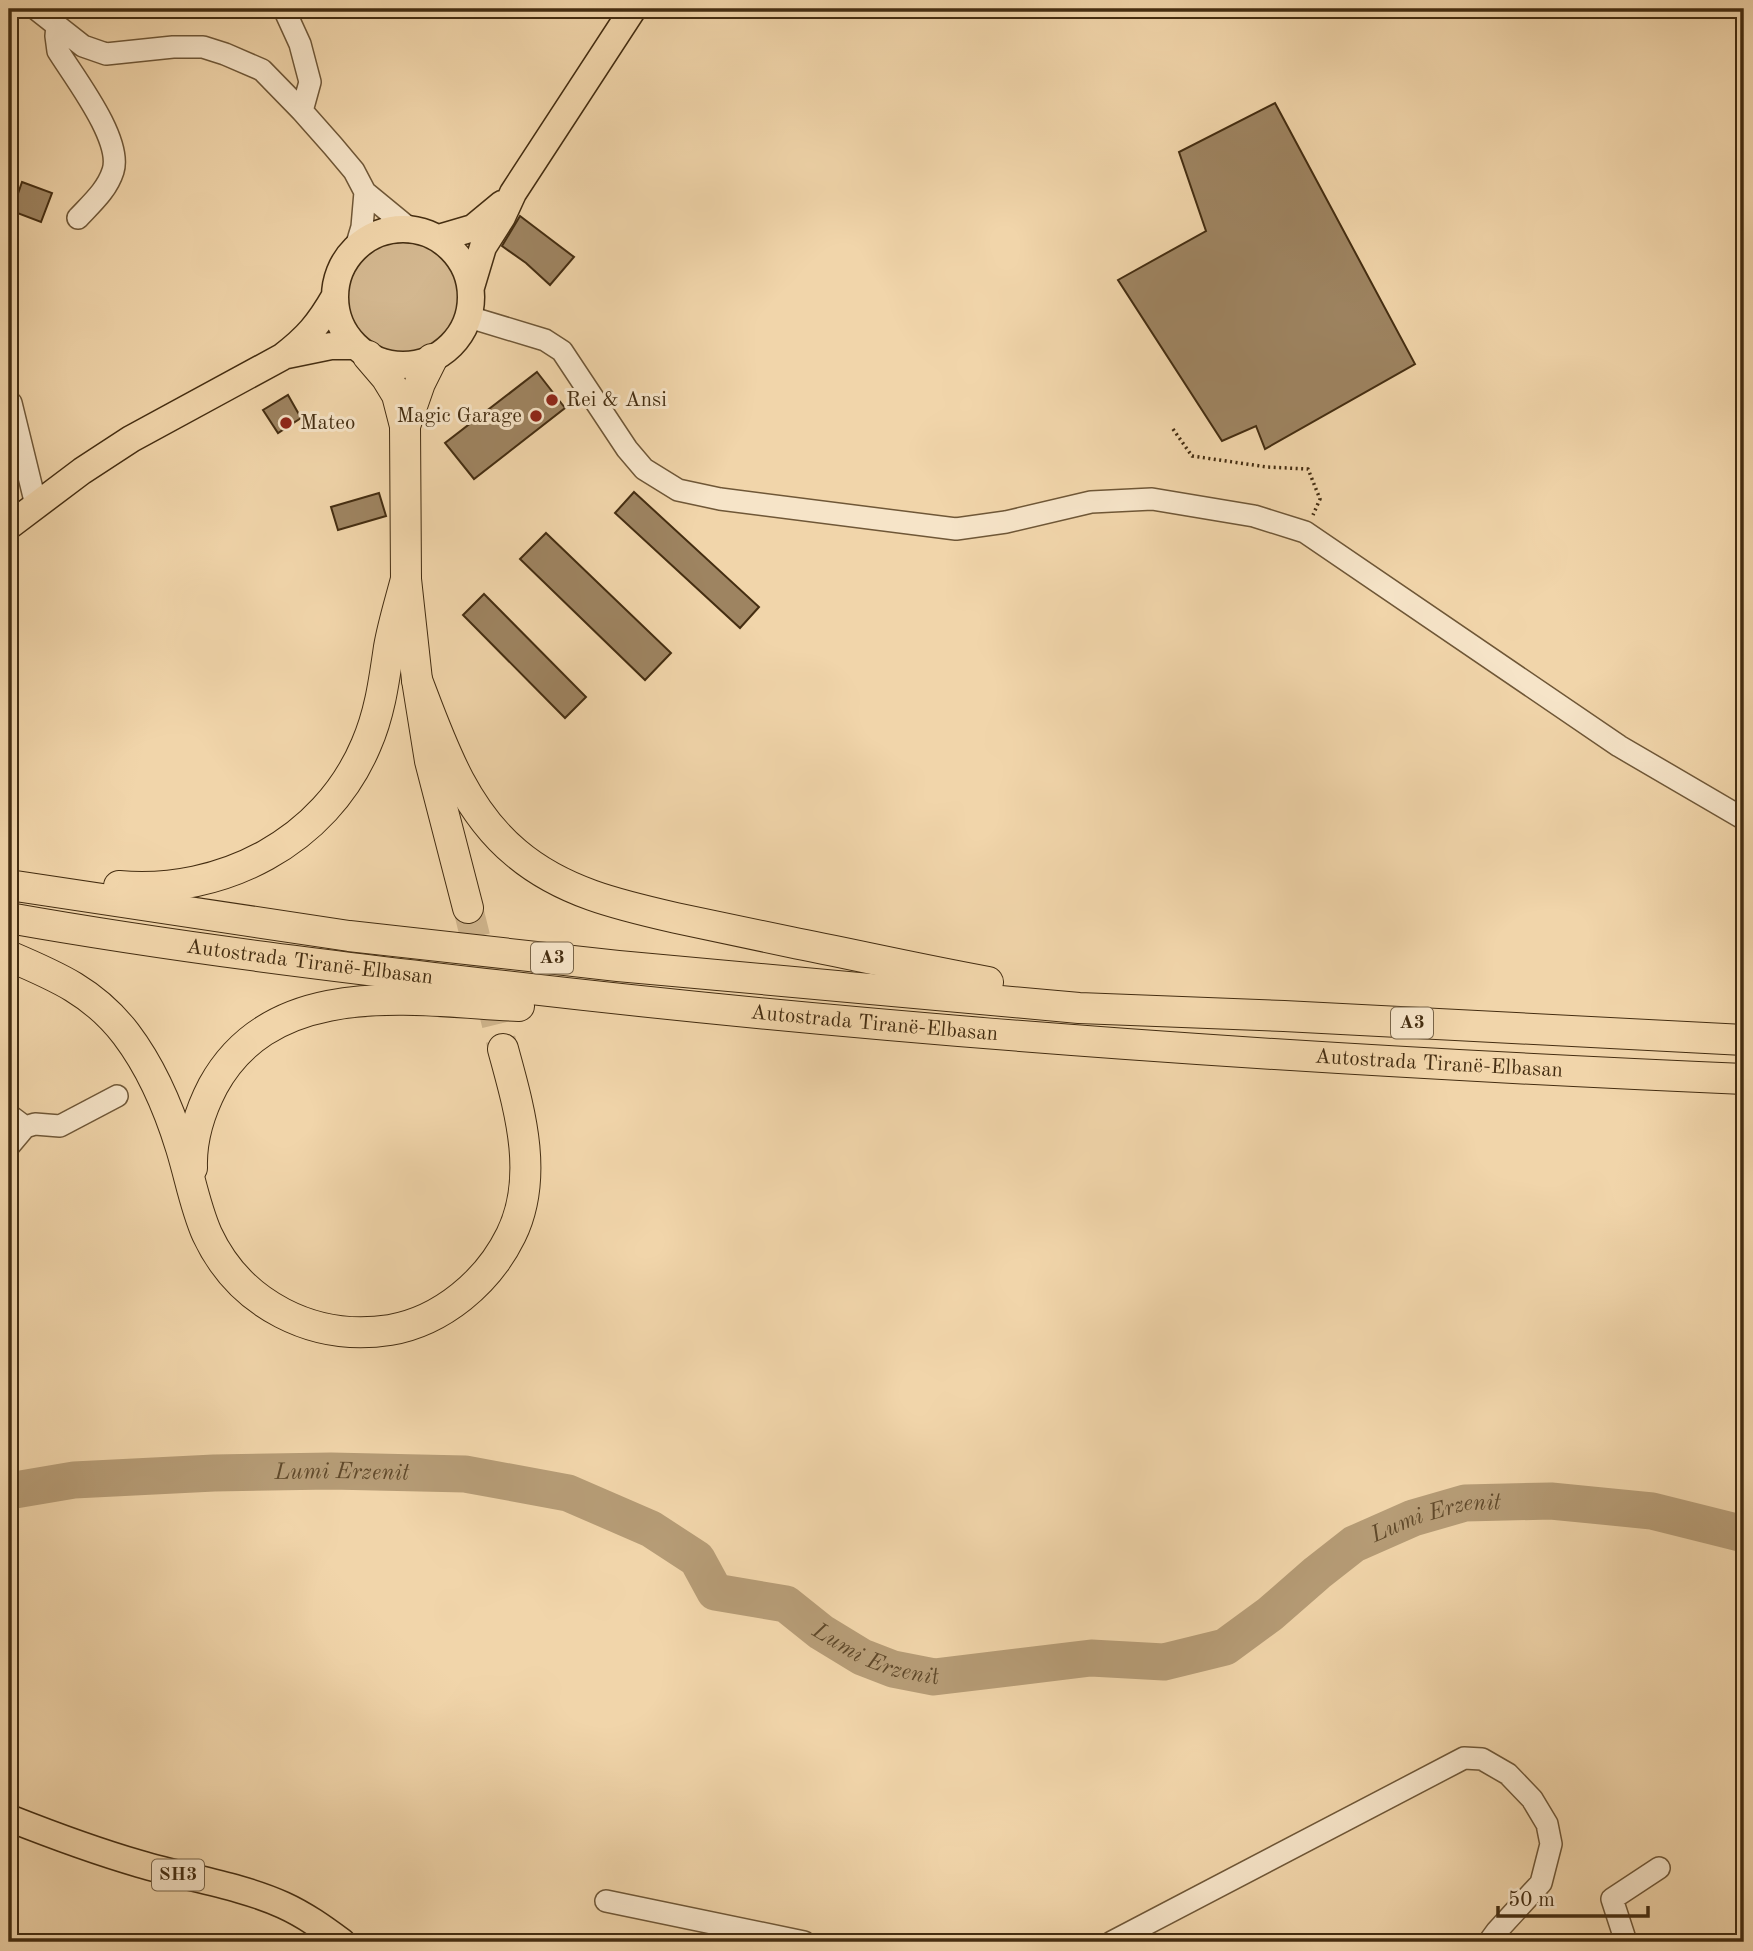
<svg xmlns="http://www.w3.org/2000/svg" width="1753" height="1951" viewBox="0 0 1753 1951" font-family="'Old Standard TT',serif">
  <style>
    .green { fill: #d4b890; stroke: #8c7250; stroke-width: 2 }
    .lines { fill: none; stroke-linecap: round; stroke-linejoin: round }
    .river { stroke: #b69c76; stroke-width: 37 }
    .building { fill: #9e8461; stroke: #442d11; stroke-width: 2 }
    .highway-tunnel { stroke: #ceb38b; stroke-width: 30; stroke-dasharray: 30 15; stroke-linecap: butt }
    .minor-casing { stroke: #6f5737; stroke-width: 24 }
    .major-casing { stroke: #442d11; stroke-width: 29 }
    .highway-casing { stroke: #442d11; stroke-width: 32 }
    .path { stroke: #442d11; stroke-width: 3.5; stroke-dasharray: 2 3.5; stroke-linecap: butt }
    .minor { stroke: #f6e4c8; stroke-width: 21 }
    .major { stroke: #f1d5aa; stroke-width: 26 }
    .highway { stroke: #f1d5aa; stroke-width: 30 }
    .poi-dot { fill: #8f2418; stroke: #f6e4c8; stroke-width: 2.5 }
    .labels { text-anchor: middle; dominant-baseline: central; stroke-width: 6; stroke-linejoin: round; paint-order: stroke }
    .shield { fill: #f6e4c8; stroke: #796448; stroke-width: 2 }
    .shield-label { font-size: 19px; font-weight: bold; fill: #442d11 }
    .poi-label { font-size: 21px; fill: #442d11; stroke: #f6e4c8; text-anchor: start }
    .street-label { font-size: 21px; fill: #442d11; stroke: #f6e4c8 }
    .water-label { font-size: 23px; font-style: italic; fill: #60492a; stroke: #f6e4c8 }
  </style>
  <rect width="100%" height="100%" fill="#f1d5aa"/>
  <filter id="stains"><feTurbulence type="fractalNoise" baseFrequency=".00286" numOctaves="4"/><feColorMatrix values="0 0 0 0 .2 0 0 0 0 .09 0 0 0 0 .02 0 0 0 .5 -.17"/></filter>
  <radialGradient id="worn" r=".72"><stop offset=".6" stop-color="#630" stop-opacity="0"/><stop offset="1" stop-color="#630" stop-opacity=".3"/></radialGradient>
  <path class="green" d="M348 297a56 56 0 1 1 112 0a56 56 0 1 1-112 0Z"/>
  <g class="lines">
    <path class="river" id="s1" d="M9 1491 74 1480 214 1473 331 1471 465 1474 568 1493 651 1529 697 1559 715 1592 786 1604 821 1632 862 1657 893 1669 934 1677 1091 1658 1164 1662 1225 1647 1270 1614 1317 1573 1354 1544 1413 1518 1465 1503 1551 1501 1652 1511 1744 1534"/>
  </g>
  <path class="building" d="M1275 103 1415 364 1265 449 1256 426 1222 441 1118 280 1206 231 1179 152Z
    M22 182 52 193 41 222 12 211Z
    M520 216 574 257 550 285 526 263 502 246Z
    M537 372 565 408 474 479 445 443Z
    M288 395 301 418 278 433 263 410Z
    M634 492 759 607 740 628 615 513Z
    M379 493 386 516 338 530 331 507Z
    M546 533 671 653 645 680 520 559Z
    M484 594 586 697 565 718 463 615Z"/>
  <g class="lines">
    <path class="highway-tunnel" d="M468 908 503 1049"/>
    <defs>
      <path id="minor" d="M36 9 83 46 106 54 173 47H203L225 54 262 70 302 111 333 146 354 171 365 192 410 229
        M284 9 300 44 310 82 302 111
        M57 25 56 36 58 51C74 77 123 140 113 171 107 190 92 203 78 218
        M356 247 362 227 365 192
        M469 317 545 340 562 351 627 449 644 469 678 490 720 499 956 529 1006 522 1091 502 1152 499 1254 516 1305 532 1619 746 1744 819
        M11 403 36 505
        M9 1115 25 1127 35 1124 60 1126 117 1096
        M9 1146 25 1127
        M606 1901 804 1942
        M1112 1942 1464 1758 1482 1759 1508 1774 1532 1799 1547 1824 1551 1844 1541 1883 1497 1931 1489 1942
        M1626 1942 1612 1899 1659 1868"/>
      <path id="major" d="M335 297a68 68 0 1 1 136 0a68 68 0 1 1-136 0Z
        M439 238 473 228 502 204
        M471 287 483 247 502 217 513 193 633 9
        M287 355 331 346H355
        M9 526 82 471 131 439 282 357C307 338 319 324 335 296
        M9 1818C52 1835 95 1851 140 1864 186 1878 239 1885 283 1905 305 1915 323 1928 342 1942"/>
      <g id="highway">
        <path d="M368 356 386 377 397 395 405 426 406 579 417 680 430 761 468 908"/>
        <path d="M405 426 420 383 432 359"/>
        <path d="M417 680C441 743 463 809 516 853 562 892 619 905 676 918 714 926 752 934 790 942 856 955 922 970 988 982"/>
        <path d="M9 885 349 936 618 966 1079 1008 1284 1016 1744 1040"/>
        <path d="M119 886C222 895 325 842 366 745 380 713 384 681 389 647 393 624 400 602 406 579"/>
        <path id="s2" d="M9 918C172 947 339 967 504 986 915 1034 1330 1061 1744 1079"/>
        <path d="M9 956C56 976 94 992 126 1034 151 1067 169 1109 181 1148 190 1177 195 1207 207 1234 240 1305 314 1342 390 1330 442 1321 488 1282 511 1235 540 1176 519 1108 503 1049"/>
        <path d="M192 1168C191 1139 200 1111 213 1086 274 975 414 1001 519 1006"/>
      </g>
    </defs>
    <use href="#minor" class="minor-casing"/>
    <use href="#major" class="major-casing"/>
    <use href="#highway" class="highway-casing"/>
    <path class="path" d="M1173 429 1192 456 1267 467 1308 469 1320 499 1313 515"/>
    <use href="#minor" class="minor"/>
    <use href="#major" class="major"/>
    <use href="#highway" class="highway"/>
  </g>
  <g class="poi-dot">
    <circle cx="552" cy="400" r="7"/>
    <circle cx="536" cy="416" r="7"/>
    <circle cx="286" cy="423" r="7"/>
  </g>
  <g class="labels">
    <g class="shield">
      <rect x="531" y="942.5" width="42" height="31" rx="5"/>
      <rect x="1391" y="1007.5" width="42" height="31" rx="5"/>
      <rect x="152" y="1859.5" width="52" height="31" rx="5"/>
    </g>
    <g class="shield-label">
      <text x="552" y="958">A3</text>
      <text x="1412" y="1023">A3</text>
      <text x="178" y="1875">SH3</text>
    </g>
    <g class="poi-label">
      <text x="566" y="400">Rei &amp; Ansi</text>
      <text x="522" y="416" text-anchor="end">Magic Garage</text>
      <text x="300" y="423">Mateo</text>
    </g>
    <g class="street-label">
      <text stroke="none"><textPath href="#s2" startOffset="304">Autostrada Tiranë-Elbasan</textPath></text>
      <text stroke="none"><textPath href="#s2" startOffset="872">Autostrada Tiranë-Elbasan</textPath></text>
      <text stroke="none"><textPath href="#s2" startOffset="1438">Autostrada Tiranë-Elbasan</textPath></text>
    </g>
    <g class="water-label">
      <text stroke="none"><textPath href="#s1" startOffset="334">Lumi Erzenit</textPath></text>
      <text stroke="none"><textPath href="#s1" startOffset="1531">Lumi Erzenit</textPath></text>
      <text stroke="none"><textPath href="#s1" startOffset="922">Lumi Erzenit</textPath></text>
    </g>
  </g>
  <rect width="1753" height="1951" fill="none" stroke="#f1d5aa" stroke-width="35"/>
  <rect x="10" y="10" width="1732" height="1930" fill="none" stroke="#442d11" stroke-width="3.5"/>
  <rect x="18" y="18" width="1718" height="1916" fill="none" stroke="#442d11" stroke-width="2"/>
  <path d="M1498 1906v10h150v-10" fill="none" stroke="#442d11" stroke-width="3.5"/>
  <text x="1508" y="1906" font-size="21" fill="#442d11" stroke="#f6e4c8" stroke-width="5" paint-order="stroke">50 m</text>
  <rect width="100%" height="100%" filter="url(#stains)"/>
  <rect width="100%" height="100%" fill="url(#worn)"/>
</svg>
